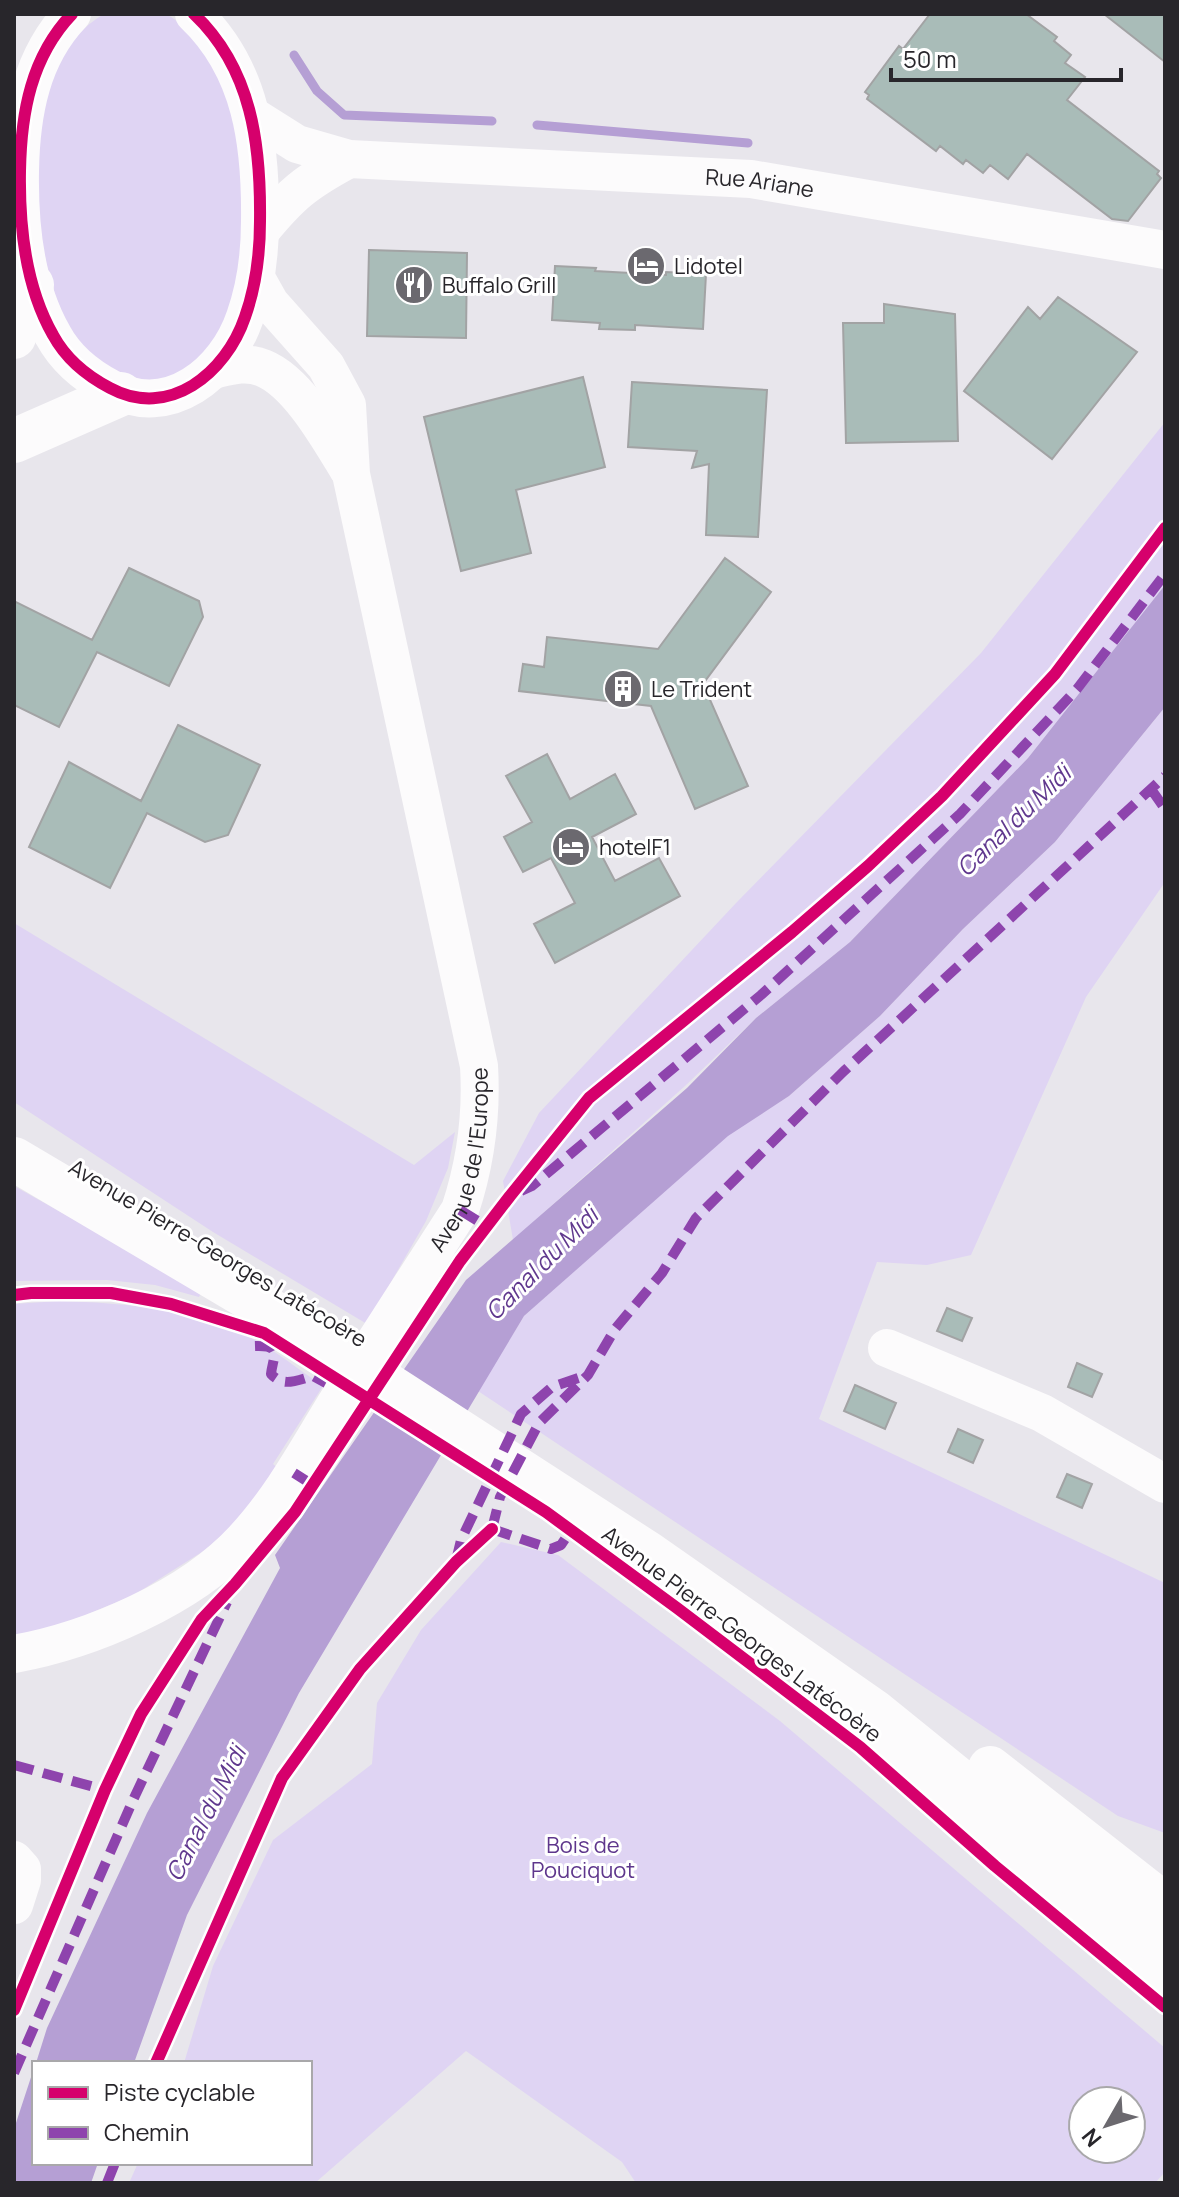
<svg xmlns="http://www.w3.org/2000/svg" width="1179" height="2197" viewBox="0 0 1179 2197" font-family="Manrope,sans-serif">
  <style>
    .green { fill: #dfd4f3; fill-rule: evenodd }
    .water { fill: #b59fd4 }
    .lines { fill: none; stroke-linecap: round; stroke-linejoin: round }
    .stream { stroke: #b59fd4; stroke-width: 9 }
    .building { fill: #a9bcb8; stroke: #a2a3a4; stroke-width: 2 }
    .minor { stroke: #fcfbfc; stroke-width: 38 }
    .major { stroke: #fcfbfc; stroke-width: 44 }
    .quiet { stroke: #8e44ad; stroke-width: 10; stroke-dasharray: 20 10; stroke-linecap: butt }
    .cycleway-casing { stroke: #fff; stroke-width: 17 }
    .cycleway { stroke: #d6006c; stroke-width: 12 }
    .labels { text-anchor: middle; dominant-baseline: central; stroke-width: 6; stroke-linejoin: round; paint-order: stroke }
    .street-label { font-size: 22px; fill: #28262b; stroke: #fff }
    .poi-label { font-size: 22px; fill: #28262b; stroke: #fff; text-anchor: start }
    .park-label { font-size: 22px; fill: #5e368c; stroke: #fff }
    .water-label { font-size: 24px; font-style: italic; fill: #60388e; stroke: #fff }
  </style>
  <rect width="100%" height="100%" fill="#e8e6ec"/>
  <path class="green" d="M104 14C123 14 147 10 165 14 174 17 182 26 189 33 217 61 237 113 241 152 243 168 241 185 242 201 243 258 240 329 188 366 176 375 160 383 144 381 138 381 131 377 126 375 120 373 110 371 104 367 30 317 24 140 56 66 66 44 84 26 104 14Z
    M1165 422V585L1028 758 850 942 756 1018 685 1086 513 1240 503 1181 539 1113 737 902 981 653Z
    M1165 707V882L1086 997 971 1255 927 1265 877 1262 819 1419 1165 1583V1833L1118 1816 478 1391 524 1316 728 1135 789 1096 880 1016 963 929 1055 842Z
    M14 923 414 1165 455 1132 448 1168 426 1221 367 1324 213 1232 14 1102Z
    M14 1186 202 1291 199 1297 155 1285 107 1280 14 1281Z
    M59 1301C124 1303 193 1308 251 1338 276 1351 299 1370 323 1386L273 1464 279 1469 249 1511 205 1550 134 1595 57 1627 14 1635V1304Z
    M501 1542 558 1555 780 1721 1165 2048V2172L1155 2183H636L622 2162 466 2051 315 2183H129L138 2163H310V2063H184L213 1966 273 1840 372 1764 377 1703 421 1630ZM1083 2101H1131V2149H1083Z"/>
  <path class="water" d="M1165 585V707L1055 842 963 929 880 1016 789 1096 728 1136 524 1316 299 1693 187 1915 134 2063H36L47 2028 147 1813 280 1568 275 1555 466 1280 687 1088 756 1018 850 942 1028 758Z
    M34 2068V2163H98L91 2183H14V2129Z"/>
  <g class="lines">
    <path class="stream" d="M294 55 317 91 344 115 492 121
      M537 125 748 143"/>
  </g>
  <path class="building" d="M930 14H1026L1057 37 1054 41 1071 55 1065 63 1085 77 1067 100 1159 171 1157 174 1161 178 1128 221 1112 219 1027 154 1008 179 990 165 983 173 966 160 963 164 940 146 936 151 867 99 869 95 865 92 899 46 903 49Z
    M1104 14H1165V62Z
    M369 250 467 253 466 338 367 336Z
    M555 266 596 268 595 271 666 275V272L706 274 703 329 635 325V330L599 329 600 323 552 320Z
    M1058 297 1137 352 1052 459 964 391 1028 307 1040 319Z
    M884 304 955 314 958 441 846 443 843 323H884Z
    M583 377 605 467 516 490 531 553 461 571 424 417Z
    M632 382 767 390 758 537 706 535 709 464 692 468 697 451 628 447Z
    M725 558 771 592 703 684 748 786 695 809 651 706 519 691 523 664 544 667 547 637 658 649Z
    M129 568 199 601 203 617 169 686 97 652 59 727 14 705V601L92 640Z
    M178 725 260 765 228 835 205 842 147 813 110 888 29 847 69 762 141 801Z
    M547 754 570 799 615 774 636 814 592 837 615 881 659 858 680 896 555 963 534 924 575 903 551 858 523 872 504 837 532 822 506 776Z
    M947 1308 972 1318 962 1341 937 1331Z
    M1077 1363 1102 1374 1092 1397 1068 1387Z
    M855 1385 896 1403 885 1429 844 1411Z
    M958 1429 983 1440 973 1463 948 1452Z
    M1067 1474 1092 1484 1082 1508 1057 1497Z"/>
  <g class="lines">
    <g class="minor">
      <path d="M72 14C31 57 21 113 20 171 19 227 25 286 53 335 66 359 87 376 110 388 169 420 226 373 245 317 256 286 260 253 260 221 261 145 252 69 194 14"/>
      <path id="s1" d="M251 115 297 144 349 159 751 179 1165 250"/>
      <path d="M260 232C291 194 306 182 349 159"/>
      <path d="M213 370C230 366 246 361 263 368 298 382 329 438 348 469"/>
      <path d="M887 1348 1042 1413 1165 1484"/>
      <path id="s2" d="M14 1654C91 1640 190 1598 244 1539 284 1496 311 1443 342 1394 381 1332 421 1271 460 1210 476 1162 482 1116 479 1066L351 474 347 405 326 366 270 303 256 278"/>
      <path d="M836 1704 983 1837 1165 1989"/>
      <path d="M14 1860 22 1869V1880L14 1905"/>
    </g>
    <path class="major" d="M14 337 32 285
      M14 441 121 394
      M14 1159 303 1330 649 1554 875 1712 1165 1947
      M990 1768 1165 1905"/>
    <path class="quiet" d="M1151 789 1165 809
      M521 1191 532 1186 761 995 960 814 1077 689 1165 574
      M460 1210 486 1226
      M255 1346C283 1345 273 1356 271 1374 284 1388 297 1380 313 1376L326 1383
      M294 1473 313 1485
      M492 1529 500 1497 539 1423 588 1375 615 1329 662 1273 696 1218 844 1071 1165 776
      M492 1529 551 1549 561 1545 571 1530
      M456 1561 461 1540 521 1414 552 1387 584 1376
      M14 1765 105 1790
      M14 2073 133 1800 227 1602
      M107 2183 115 2163"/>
    <defs>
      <path id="cycleway" d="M72 14C31 57 21 113 20 171 19 227 25 286 53 335 66 359 87 376 110 388 169 420 226 373 245 317 256 286 260 253 260 221 261 145 252 69 194 14
        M14 1295 31 1293H111L171 1304 264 1333 546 1512 677 1608 860 1747 995 1866 1165 2007
        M14 2010 105 1790 141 1714 202 1619 235 1584 295 1512 460 1261 510 1196 589 1098 792 932 868 866 942 796 1055 674 1165 528
        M156 2063 282 1778 360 1669 456 1562 492 1529"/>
    </defs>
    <use href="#cycleway" class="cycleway-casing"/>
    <use href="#cycleway" class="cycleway"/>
  </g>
  <defs>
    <symbol id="hotel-disc" viewBox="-11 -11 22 22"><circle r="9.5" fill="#6b696f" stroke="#fff"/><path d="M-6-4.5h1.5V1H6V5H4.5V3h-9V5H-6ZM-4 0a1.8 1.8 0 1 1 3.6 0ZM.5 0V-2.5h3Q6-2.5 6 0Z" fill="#fff"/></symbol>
    <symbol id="restaurant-disc" viewBox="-11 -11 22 22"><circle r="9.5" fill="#6b696f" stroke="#fff"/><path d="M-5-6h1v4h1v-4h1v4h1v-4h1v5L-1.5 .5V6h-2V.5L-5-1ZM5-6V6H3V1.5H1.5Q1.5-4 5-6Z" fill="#fff"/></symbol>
    <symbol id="building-disc" viewBox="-11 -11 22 22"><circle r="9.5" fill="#6b696f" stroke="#fff"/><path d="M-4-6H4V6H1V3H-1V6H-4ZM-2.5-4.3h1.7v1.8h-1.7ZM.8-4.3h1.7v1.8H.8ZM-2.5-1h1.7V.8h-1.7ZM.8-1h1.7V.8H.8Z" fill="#fff"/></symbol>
  </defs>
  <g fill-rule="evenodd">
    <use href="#hotel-disc" x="624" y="244" width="44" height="44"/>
    <use href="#restaurant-disc" x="392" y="263" width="44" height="44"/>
    <use href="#building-disc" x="601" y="667" width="44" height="44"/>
    <use href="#hotel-disc" x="549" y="825" width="44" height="44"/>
  </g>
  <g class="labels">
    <g class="street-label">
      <text stroke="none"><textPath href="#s1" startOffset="520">Rue Ariane</textPath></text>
      <text stroke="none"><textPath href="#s2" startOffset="704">Avenue de l'Europe</textPath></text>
      <text transform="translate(218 1253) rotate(31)">Avenue Pierre-Georges Latécoère</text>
      <text transform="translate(742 1634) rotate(37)">Avenue Pierre-Georges Latécoère</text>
    </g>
    <g class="poi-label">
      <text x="674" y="266">Lidotel</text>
      <text x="442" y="285">Buffalo Grill</text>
      <text x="651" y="689">Le Trident</text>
      <text x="599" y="847">hotelF1</text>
    </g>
    <g class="park-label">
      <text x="583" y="1845">Bois de<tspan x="583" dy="25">Pouciquot</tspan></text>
    </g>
    <g class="water-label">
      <text transform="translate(1013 820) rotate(-44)">Canal du Midi</text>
      <text transform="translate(541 1263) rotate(-45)">Canal du Midi</text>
      <text transform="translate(205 1813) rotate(-63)">Canal du Midi</text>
    </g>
  </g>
  <rect width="1179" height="2197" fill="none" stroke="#28262b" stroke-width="32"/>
  <rect x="32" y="2061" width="280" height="104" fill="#ffffff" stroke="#a9a8aa" stroke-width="2"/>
  <rect x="48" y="2087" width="40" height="12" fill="#d6006c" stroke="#a9a8aa" stroke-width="2"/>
  <text x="104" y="2101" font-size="24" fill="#28262b">Piste cyclable</text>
  <rect x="48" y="2127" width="40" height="12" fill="#8e44ad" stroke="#a9a8aa" stroke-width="2"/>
  <text x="104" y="2141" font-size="24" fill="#28262b">Chemin</text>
  <g transform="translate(1107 2125) rotate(231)"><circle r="38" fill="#ffffff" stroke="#a9a8aa" stroke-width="2"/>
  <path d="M0-6L14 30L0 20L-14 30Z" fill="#6b696f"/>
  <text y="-12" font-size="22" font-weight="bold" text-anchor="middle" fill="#28262b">N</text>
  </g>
  <path d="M891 68v12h230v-12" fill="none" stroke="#28262b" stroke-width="4"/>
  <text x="903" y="68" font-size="24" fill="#28262b" stroke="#ffffff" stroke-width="6" paint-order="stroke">50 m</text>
</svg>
